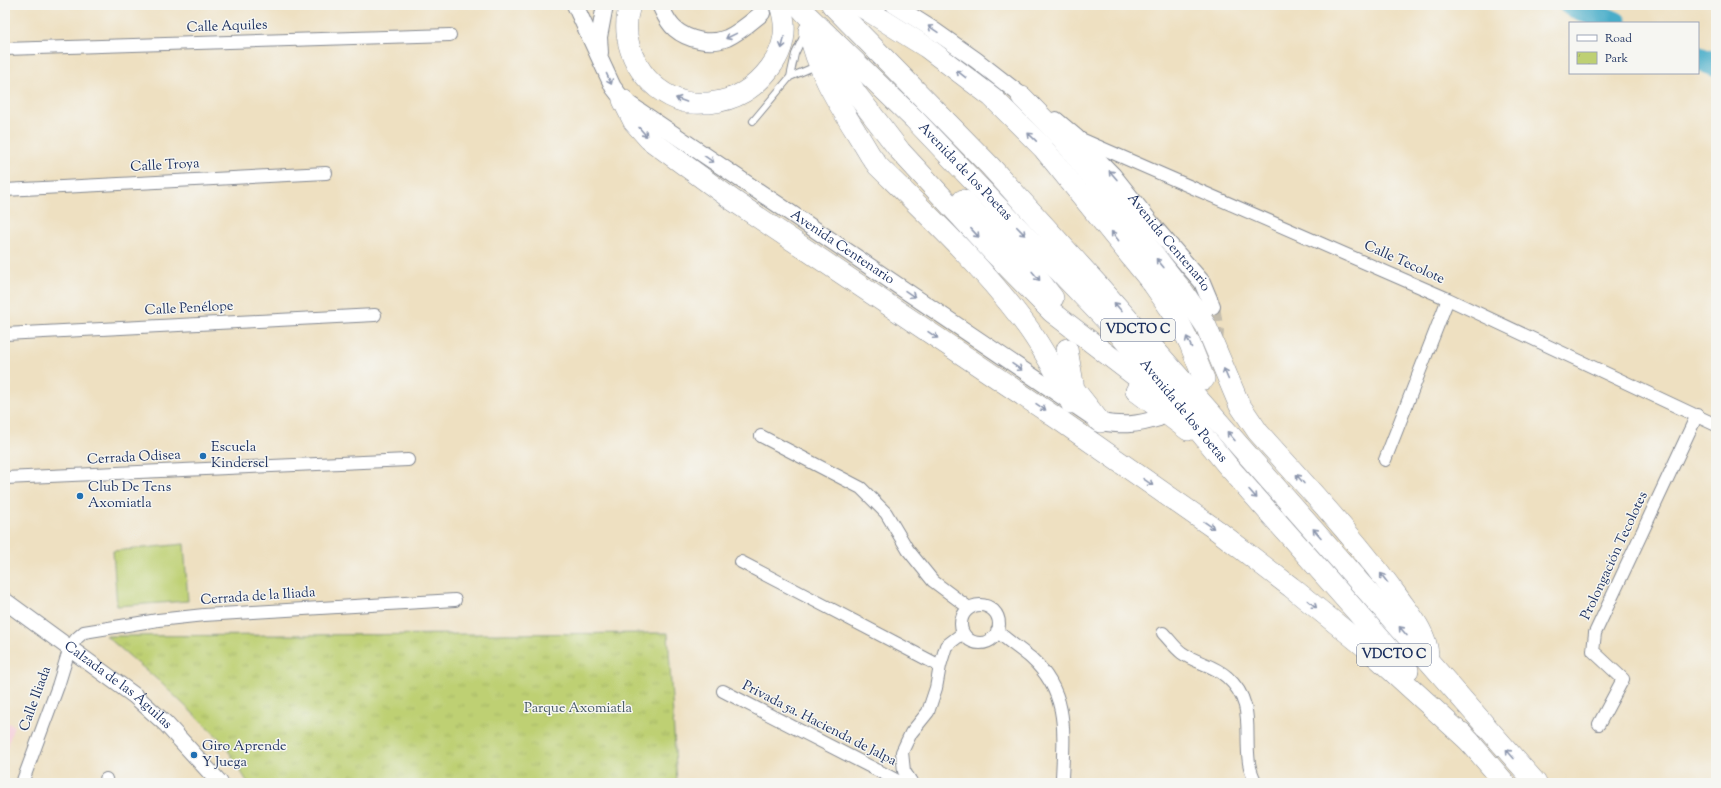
<svg xmlns="http://www.w3.org/2000/svg" width="1721" height="788" viewBox="0 0 1721 788" font-family="'Sorts Mill Goudy',serif">
  <style>
    .built { fill: #f5cfda }
    .grass { fill: #bed073; stroke: #6c8068 }
    .park { fill: url(#park-tufts); stroke: #6c8068 }
    .lines { fill: none; stroke-linecap: round; stroke-linejoin: round }
    .river { stroke: #4aadc9; stroke-width: 24 }
    .secondary-tunnel { stroke: #c4bdad; stroke-width: 16; stroke-dasharray: 16 8; stroke-linecap: butt }
    .lane-casing { stroke: #848890; stroke-width: 8 }
    .street-casing { stroke: #848890; stroke-width: 14 }
    .secondary-casing { stroke: #848890; stroke-width: 18 }
    .highway-casing { stroke: #848890; stroke-width: 22 }
    .lane { stroke: #fff; stroke-width: 6 }
    .street { stroke: #fff; stroke-width: 12 }
    .secondary { stroke: #fff; stroke-width: 16 }
    .highway { stroke: #fff; stroke-width: 21 }
    .oneway { stroke: #8d97ae }
    .poi-dot { fill: #1f6fb2; stroke: #f6f6f2; stroke-width: 1.5 }
    .labels { text-anchor: middle; dominant-baseline: central; stroke-width: 3; stroke-linejoin: round; paint-order: stroke }
    .shield { fill: #f6f6f2; stroke: #5d6b8a; stroke-width: 1 }
    .shield-label { font-size: 13px; font-weight: bold; fill: #1b2f5e }
    .street-label { font-size: 14px; fill: #1b2f5e; stroke: #f6f6f2 }
    .poi-label { font-size: 14px; fill: #1b2f5e; stroke: #f6f6f2; text-anchor: start }
    .park-label { font-size: 14px; fill: #445763; stroke: #f6f6f2 }
  </style>
  <defs>
    <pattern id="park-tufts" width="24" height="20" patternUnits="userSpaceOnUse"><rect width="24" height="20" fill="#bed073"/><path d="M3 7l-1-3M5 7V3M7 7l1-3M15 17l-1-3M17 17v-4M19 17l1-3" fill="none" stroke="#a3b366"/></pattern>
  </defs>
  <rect width="100%" height="100%" fill="#f6f6f2"/>
  <filter id="ink" filterUnits="userSpaceOnUse"><feTurbulence type="fractalNoise" baseFrequency=".025" numOctaves="2"/><feDisplacementMap in="SourceGraphic" scale="8" xChannelSelector="R" yChannelSelector="G"/><feConvolveMatrix kernelMatrix="1 2 1 2 8 2 1 2 1" color-interpolation-filters="sRGB"/></filter>
  <filter id="wash" filterUnits="userSpaceOnUse"><feTurbulence type="fractalNoise" baseFrequency=".012" numOctaves="4" result="noise"/><feDisplacementMap in="SourceGraphic" scale="16" xChannelSelector="R" yChannelSelector="G"/><feGaussianBlur stdDeviation="0.9" result="paint"/><feColorMatrix in="noise" values="0 0 0 0 0 0 0 0 0 0 0 0 0 0 0 0 0 1.4 0 .05"/><feComposite in="paint" operator="in"/></filter>
  <g filter="url(#wash)">
    <rect width="100%" height="100%" fill="#eee0c1"/>
    <path class="built" d="M5 722 14 725 7 749H5Z"/>
    <path class="grass" d="M184 544 188 601 117 606 113 551Z"/>
    <path class="park" d="M668 633 677 783H248L223 742 159 681 106 636Z"/>
    <g class="lines">
      <path class="river" d="M1572 5 1615 23
        M1698 58 1716 65"/>
    </g>
  </g>
  <g filter="url(#ink)">
    <g class="lines">
      <path class="secondary-tunnel" d="M1212 306 1216 332 1215 340"/>
      <defs>
        <path id="lane" d="M790 77 816 66
          M753 121 790 77 795 54 804 35"/>
        <path id="street" d="M5 49 450 35
          M1081 139 1448 299 1716 425
          M5 190 326 173
          M5 334 375 315
          M761 436 861 488 886 513 908 550 933 581 969 608
          M1385 460 1448 299
          M5 478 408 460
          M741 562 940 666
          M961 624a19 19 0 1 1 38 0a19 19 0 1 1-38 0Z
          M997 631C1008 641 1020 649 1031 658 1069 693 1064 732 1062 778L1064 783
          M1163 633C1169 639 1175 648 1182 653 1196 663 1214 665 1227 677 1256 703 1244 731 1249 763 1250 769 1253 777 1256 783
          M723 691 902 783
          M1599 724 1623 679 1593 651 1595 633 1697 415
          M106 779 107 783
          M22 783 58 686 70 647 77 638 84 632 158 620 204 615 455 600
          M912 783 904 771 902 752 911 733 928 712 936 688 940 666 946 646 963 633"/>
        <g id="secondary">
          <path id="s1" d="M575 5 613 87 623 100 1100 422C1124 426 1136 425 1159 418"/>
          <path d="M660 5C664 13 667 22 675 29 688 40 710 45 727 38 740 32 751 22 762 13"/>
          <path d="M894 5 932 29 976 60 1032 104"/>
          <path d="M600 53 599 37 605 5"/>
          <path id="s2" d="M1056 120 1076 137 1113 175 1156 229 1202 282 1212 306"/>
          <path id="s3" d="M5 601 135 696 166 724 220 783"/>
        </g>
        <g id="highway">
          <path d="M630 5C617 46 644 91 685 102 692 104 702 103 709 103 736 100 754 89 770 68 785 48 788 28 780 5"/>
          <path id="s4" d="M798 5 807 15 914 119 1120 335 1227 465 1408 670"/>
          <path d="M832 5 990 166 1098 285 1536 783"/>
          <path d="M859 5 926 47 992 97 1043 148 1153 284 1178 320 1190 344 1204 379"/>
          <path d="M809 31C818 77 847 116 870 155L878 166C928 215 980 264 1023 321 1041 344 1054 370 1069 396L1071 403"/>
          <path d="M825 44 857 95 900 151 994 253 1052 312 1151 388 1156 394"/>
          <path d="M1022 97 1061 137 1184 293 1206 326 1239 404 1258 432C1307 487 1358 541 1400 600 1412 617 1426 633 1428 654"/>
          <path d="M623 100 634 122 649 139 731 199 1061 421 1218 531 1291 587 1370 651 1471 743"/>
          <path d="M963 200 978 216 992 225 1036 276 1053 298"/>
          <path d="M1067 349 1074 389 1100 422"/>
          <path d="M1136 391 1188 430"/>
          <path d="M1462 733 1505 783"/>
        </g>
      </defs>
      <use href="#lane" class="lane-casing"/>
      <use href="#street" class="street-casing"/>
      <use href="#secondary" class="secondary-casing"/>
      <use href="#highway" class="highway-casing"/>
      <use href="#lane" class="lane"/>
      <use href="#street" class="street"/>
      <use href="#secondary" class="secondary"/>
      <use href="#highway" class="highway"/>
    </g>
    <defs><path id="oneway-shaft" d="M-6 0H5M1.5-3L5.5 0L1.5 3" fill="none" stroke-width="1.6" stroke-linecap="round" stroke-linejoin="round"/></defs>
    <g class="oneway">
      <use href="#oneway-shaft" transform="translate(933 29) rotate(-146)"/>
      <use href="#oneway-shaft" transform="translate(731 36) rotate(154)"/>
      <use href="#oneway-shaft" transform="translate(783 43) rotate(103)"/>
      <use href="#oneway-shaft" transform="translate(961 74) rotate(-142)"/>
      <use href="#oneway-shaft" transform="translate(609 79) rotate(65)"/>
      <use href="#oneway-shaft" transform="translate(681 100) rotate(-160)"/>
      <use href="#oneway-shaft" transform="translate(643 132) rotate(49)"/>
      <use href="#oneway-shaft" transform="translate(1032 137) rotate(-136)"/>
      <use href="#oneway-shaft" transform="translate(709 159) rotate(34)"/>
      <use href="#oneway-shaft" transform="translate(1113 175) rotate(-131)"/>
      <use href="#oneway-shaft" transform="translate(1021 231) rotate(46)"/>
      <use href="#oneway-shaft" transform="translate(975 233) rotate(47)"/>
      <use href="#oneway-shaft" transform="translate(1115 236) rotate(-128)"/>
      <use href="#oneway-shaft" transform="translate(1160 263) rotate(-130)"/>
      <use href="#oneway-shaft" transform="translate(1036 276) rotate(50)"/>
      <use href="#oneway-shaft" transform="translate(910 294) rotate(34)"/>
      <use href="#oneway-shaft" transform="translate(1118 307) rotate(-131)"/>
      <use href="#oneway-shaft" transform="translate(933 335) rotate(34)"/>
      <use href="#oneway-shaft" transform="translate(1189 342) rotate(-115)"/>
      <use href="#oneway-shaft" transform="translate(1017 367) rotate(34)"/>
      <use href="#oneway-shaft" transform="translate(1226 374) rotate(-113)"/>
      <use href="#oneway-shaft" transform="translate(1041 407) rotate(34)"/>
      <use href="#oneway-shaft" transform="translate(1231 436) rotate(-131)"/>
      <use href="#oneway-shaft" transform="translate(1300 479) rotate(-131)"/>
      <use href="#oneway-shaft" transform="translate(1148 482) rotate(35)"/>
      <use href="#oneway-shaft" transform="translate(1253 494) rotate(48)"/>
      <use href="#oneway-shaft" transform="translate(1209 525) rotate(35)"/>
      <use href="#oneway-shaft" transform="translate(1317 533) rotate(-132)"/>
      <use href="#oneway-shaft" transform="translate(1384 578) rotate(-127)"/>
      <use href="#oneway-shaft" transform="translate(1312 604) rotate(39)"/>
      <use href="#oneway-shaft" transform="translate(1403 631) rotate(-131)"/>
      <use href="#oneway-shaft" transform="translate(1510 754) rotate(-131)"/>
    </g>
  </g>
  <g class="poi-dot">
    <circle cx="203" cy="456" r="4"/>
    <circle cx="80" cy="496" r="4"/>
    <circle cx="194" cy="755" r="4"/>
  </g>
  <g class="labels">
    <g class="shield">
      <rect x="1101" y="319" width="74" height="22" rx="3"/>
      <rect x="1357" y="644" width="74" height="22" rx="3"/>
    </g>
    <g class="shield-label">
      <text x="1138" y="330">VDCTO C</text>
      <text x="1394" y="655">VDCTO C</text>
    </g>
    <g class="street-label">
      <text transform="translate(227 27) rotate(-2)">Calle Aquiles</text>
      <text transform="translate(165 166) rotate(-3)">Calle Troya</text>
      <text stroke="none"><textPath href="#s4" startOffset="236">Avenida de los Poetas</textPath></text>
      <text stroke="none"><textPath href="#s2" startOffset="167">Avenida Centenario</textPath></text>
      <text stroke="none"><textPath href="#s1" startOffset="371">Avenida Centenario</textPath></text>
      <text transform="translate(1404 263) rotate(24)">Calle Tecolote</text>
      <text transform="translate(189 309) rotate(-3)">Calle Penélope</text>
      <text stroke="none"><textPath href="#s4" startOffset="560">Avenida de los Poetas</textPath></text>
      <text transform="translate(134 458) rotate(-3)">Cerrada Odisea</text>
      <text transform="translate(1615 556) rotate(-65)">Prolongación Tecolotes</text>
      <text transform="translate(258 597) rotate(-4)">Cerrada de la Iliada</text>
      <text stroke="none"><textPath href="#s3" startOffset="141">Calzada de las Águilas</textPath></text>
      <text transform="translate(36 699) rotate(-70)">Calle Iliada</text>
      <text transform="translate(819 724) rotate(27)">Privada 5a. Hacienda de Jalpa</text>
    </g>
    <g class="poi-label">
      <text x="211" y="448">Escuela<tspan x="211" dy="16">Kindersel</tspan></text>
      <text x="88" y="488">Club De Tens<tspan x="88" dy="16">Axomiatla</tspan></text>
      <text x="202" y="747">Giro Aprende<tspan x="202" dy="16">Y Juega</tspan></text>
    </g>
    <g class="park-label">
      <text x="578" y="709">Parque Axomiatla</text>
    </g>
  </g>
  <rect width="1721" height="788" fill="none" stroke="#f6f6f2" stroke-width="20"/>
  <rect x="1569" y="22" width="130" height="52" fill="#f6f6f2" stroke="#9ea6b7"/>
  <rect x="1577" y="35" width="20" height="6" fill="#ffffff" stroke="#9ea6b7"/>
  <text x="1605" y="42" font-size="12" fill="#1b2f5e">Road</text>
  <rect x="1577" y="52" width="20" height="12" fill="url(#park-tufts)" stroke="#9ea6b7"/>
  <text x="1605" y="62" font-size="12" fill="#1b2f5e">Park</text>
</svg>
